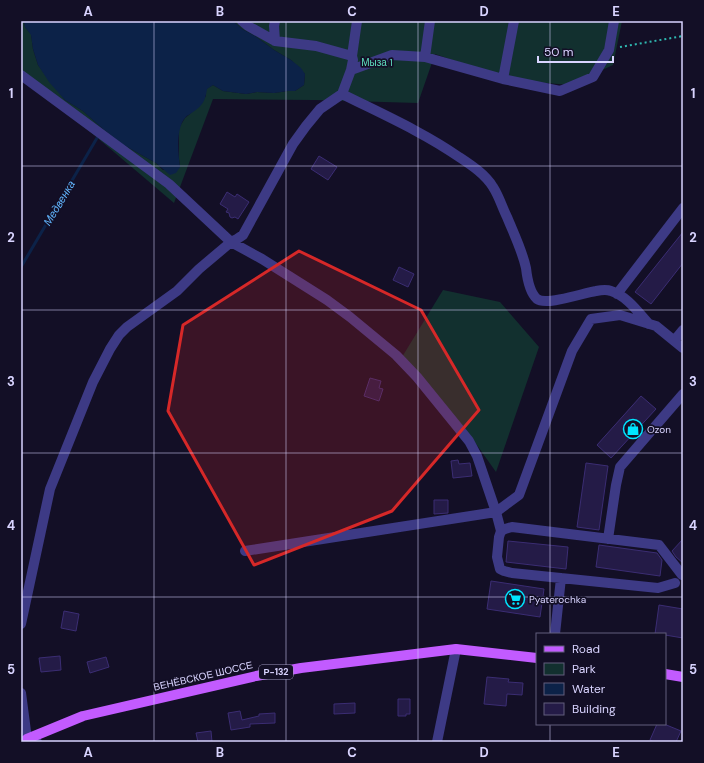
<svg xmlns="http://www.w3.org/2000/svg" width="704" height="763" viewBox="0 0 704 763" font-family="'DM Sans',sans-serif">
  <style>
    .green { fill: #12302f }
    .water { fill: #0c2248 }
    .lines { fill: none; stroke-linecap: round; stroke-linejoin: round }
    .stream { stroke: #0c2248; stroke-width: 3 }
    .building { fill: #241b47; stroke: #3b2d73 }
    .path { stroke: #2fb8b0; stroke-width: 2; stroke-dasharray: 2 3; stroke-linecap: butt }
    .minor { stroke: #3d3a85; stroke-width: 10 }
    .major { stroke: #c25bff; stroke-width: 10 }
    .marked { fill: #d62828; fill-opacity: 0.2; stroke: #d62828; stroke-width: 3; stroke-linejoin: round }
    .grid { fill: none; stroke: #d9d4ff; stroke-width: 1; stroke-opacity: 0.55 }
    .labels { text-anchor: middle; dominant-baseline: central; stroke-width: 3.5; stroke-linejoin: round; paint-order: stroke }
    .shield { fill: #130f26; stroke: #9e99be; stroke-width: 1 }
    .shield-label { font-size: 9px; font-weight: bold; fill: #d9d4ff }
    .park-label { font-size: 10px; fill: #5fe0c0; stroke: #130f26 }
    .poi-label { font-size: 10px; fill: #d9d4ff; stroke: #130f26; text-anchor: start }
    .street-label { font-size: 10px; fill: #d9d4ff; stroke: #130f26 }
    .water-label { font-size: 11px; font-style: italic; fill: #62b6ff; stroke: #130f26 }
    .neatline { fill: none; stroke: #d9d4ff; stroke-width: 1.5 }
    .grid-label { font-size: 13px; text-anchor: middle; font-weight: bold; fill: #d9d4ff }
  </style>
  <rect width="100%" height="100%" fill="#130f26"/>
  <path class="green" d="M21 21H24L25 27 31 34 33 49 38 65 65 100 83 111 103 129 122 144 156 163 163 170 180 167 179 159V128L185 118 190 114 206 96V89L213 85 223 91 246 94 257 92 274 93 288 91H295L304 85 305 74 291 60 274 50 255 36 242 29 233 21H622L613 65 570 85 511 80 435 54 418 103 314 100 213 99 174 203 21 73Z
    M443 290 500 302 539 347 496 472 474 441 402 357Z"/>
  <path class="water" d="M24 21H233L242 29 255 36 274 50 291 60 301 68 305 74 304 85 295 91H288L274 93 257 92 246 94 223 91 213 85 207 89C205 101 203 105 193 112 191 114 187 115 185 118 176 128 178 153 180 167L176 173 170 175 156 163 122 144 103 129 83 111 65 100 49 82 38 65 33 49 31 35 25 27Z"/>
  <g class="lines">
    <path class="stream" d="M21 267 97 138"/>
  </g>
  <path class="building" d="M319 156 337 167 328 180 311 169Z
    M227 192 235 197 237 194 249 202 238 219 235 217 232 218 230 217 229 213 226 212 228 209 220 204Z
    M683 232V263L651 304 635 292Z
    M399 267 414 274 408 287 393 280Z
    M370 378 381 381 379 388 383 389 379 401 364 396Z
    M641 396 656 409 611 458 597 445Z
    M458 460 459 464 470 463 472 476 453 478 451 461Z
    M586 463 608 466 599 530 577 527Z
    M434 500H448V513L434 514Z
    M683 539V563L676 557 672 551Z
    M508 541 568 547 566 569 506 562Z
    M599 545 657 553 662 560 660 576 596 567Z
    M491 581 544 589 540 617 487 609Z
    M659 605 683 609V638L665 635V634H655Z
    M64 611 79 614 76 631 61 628Z
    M60 656 61 670 41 672 39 658Z
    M106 657 109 667 90 673 87 662Z
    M487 677 509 679 508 682 523 683 522 695 507 694 506 706 484 704Z
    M398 699H410V714H406V716H398Z
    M355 703V713L334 714V704Z
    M240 711 242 720 259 716V714L275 713V723L250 724V727L231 730 228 713Z
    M657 724H664L681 731 676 742H654L650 740Z
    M211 731 212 742H198L196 733Z"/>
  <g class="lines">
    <path class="path" d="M620 47 683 36"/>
    <path class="minor" d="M242 21 248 26 275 41
      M275 21 274 26 275 41 316 46 352 56 353 60 351 70
      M352 56 357 21
      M425 57 430 21
      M21 75 169 184 231 242 262 259 327 300 350 317 396 355 417 377 469 441 477 456 496 512 501 531 499 537 497 557 500 569 504 571 512 573 658 588 675 583
      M503 79 514 21
      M342 94C382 114 423 132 459 157 471 165 485 174 493 187 499 196 502 207 507 217 514 234 522 250 526 268 527 277 529 292 537 299 546 306 583 293 596 291 601 290 606 289 611 291 627 296 638 312 649 324
      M617 294 683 208
      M674 341 683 330
      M501 531 505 529 512 527 659 545 682 575
      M608 539 616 485 620 467 683 394
      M245 551 496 512 519 495 572 351 591 319 620 315 656 326 683 348
      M21 624 50 489 93 382 110 349 119 335 127 327 177 291 199 269 231 242 237 239 243 235 293 144 306 126 320 109 342 94 351 70 392 55 425 57 503 79 560 91 593 77 609 50 614 21
      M555 634 561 578
      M21 693 27 739 37 742
      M437 742 456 649"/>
    <path class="major" d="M665 674 683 677
      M23 742 27 739 83 716 256 676 301 668 456 649 537 658"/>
  </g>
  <path class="marked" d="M299 251 421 310 479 410 392 511 254 565 168 411 183 325Z"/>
  <path class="grid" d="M154 21V742M286 21V742M418 21V742M550 21V634M21 166H683M21 310H683M21 453H683M21 597H683M550 724V742"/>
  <defs>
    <symbol id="shop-ring" viewBox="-11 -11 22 22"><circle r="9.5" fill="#130f26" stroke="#00e5ff" stroke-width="1.5"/><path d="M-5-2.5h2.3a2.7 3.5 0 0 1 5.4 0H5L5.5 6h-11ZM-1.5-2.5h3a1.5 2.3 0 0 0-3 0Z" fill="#00e5ff"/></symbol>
    <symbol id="supermarket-ring" viewBox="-11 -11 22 22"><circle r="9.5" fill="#130f26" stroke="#00e5ff" stroke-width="1.5"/><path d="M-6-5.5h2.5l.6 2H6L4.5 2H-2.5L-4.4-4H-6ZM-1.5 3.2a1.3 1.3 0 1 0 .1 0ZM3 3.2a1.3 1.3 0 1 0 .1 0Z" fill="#00e5ff"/></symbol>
  </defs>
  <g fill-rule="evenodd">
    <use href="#shop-ring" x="622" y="418" width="22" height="22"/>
    <use href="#supermarket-ring" x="504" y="588" width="22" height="22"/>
  </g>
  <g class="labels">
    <rect class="shield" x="259" y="665" width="34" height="14" rx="3"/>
    <g class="shield-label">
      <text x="276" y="672">Р-132</text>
    </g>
    <g class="park-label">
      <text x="377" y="62">Мыза 1</text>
    </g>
    <g class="poi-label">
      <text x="647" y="429">Ozon</text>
      <text x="529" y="599">Pyaterochka</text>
    </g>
    <g class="street-label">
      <text transform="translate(203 676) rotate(-13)">ВЕНЁВСКОЕ ШОССЕ</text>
    </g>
    <g class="water-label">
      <text transform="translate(59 203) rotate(-59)">Медвенка</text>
    </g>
  </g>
  <rect width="704" height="763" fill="none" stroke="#130f26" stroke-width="44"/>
  <rect x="536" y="633" width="130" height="92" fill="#130f26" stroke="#625e7d"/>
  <rect x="544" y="646" width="20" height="6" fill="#c25bff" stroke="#625e7d"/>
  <text x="572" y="653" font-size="12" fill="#d9d4ff">Road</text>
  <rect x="544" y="663" width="20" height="12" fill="#12302f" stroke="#625e7d"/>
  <text x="572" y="673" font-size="12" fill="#d9d4ff">Park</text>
  <rect x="544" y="683" width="20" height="12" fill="#0c2248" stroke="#625e7d"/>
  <text x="572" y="693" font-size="12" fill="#d9d4ff">Water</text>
  <rect x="544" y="703" width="20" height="12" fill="#241b47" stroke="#625e7d"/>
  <text x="572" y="713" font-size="12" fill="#d9d4ff">Building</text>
  <path d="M538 56v6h75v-6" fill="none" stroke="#d9d4ff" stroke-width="2"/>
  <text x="544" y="56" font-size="12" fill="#d9d4ff" stroke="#130f26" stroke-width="3" paint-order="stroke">50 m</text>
  <rect x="22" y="22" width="660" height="719" class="neatline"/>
  <g class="grid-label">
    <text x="88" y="16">A</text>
    <text x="220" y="16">B</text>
    <text x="352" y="16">C</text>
    <text x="484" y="16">D</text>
    <text x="616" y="16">E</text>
    <text x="11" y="98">1</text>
    <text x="693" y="98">1</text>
    <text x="11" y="242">2</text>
    <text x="693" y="242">2</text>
    <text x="11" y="386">3</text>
    <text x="693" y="386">3</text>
    <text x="11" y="530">4</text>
    <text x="693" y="530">4</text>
    <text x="11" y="674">5</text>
    <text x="693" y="674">5</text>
    <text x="88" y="757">A</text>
    <text x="220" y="757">B</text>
    <text x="352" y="757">C</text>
    <text x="484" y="757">D</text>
    <text x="616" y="757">E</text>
  </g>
</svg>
